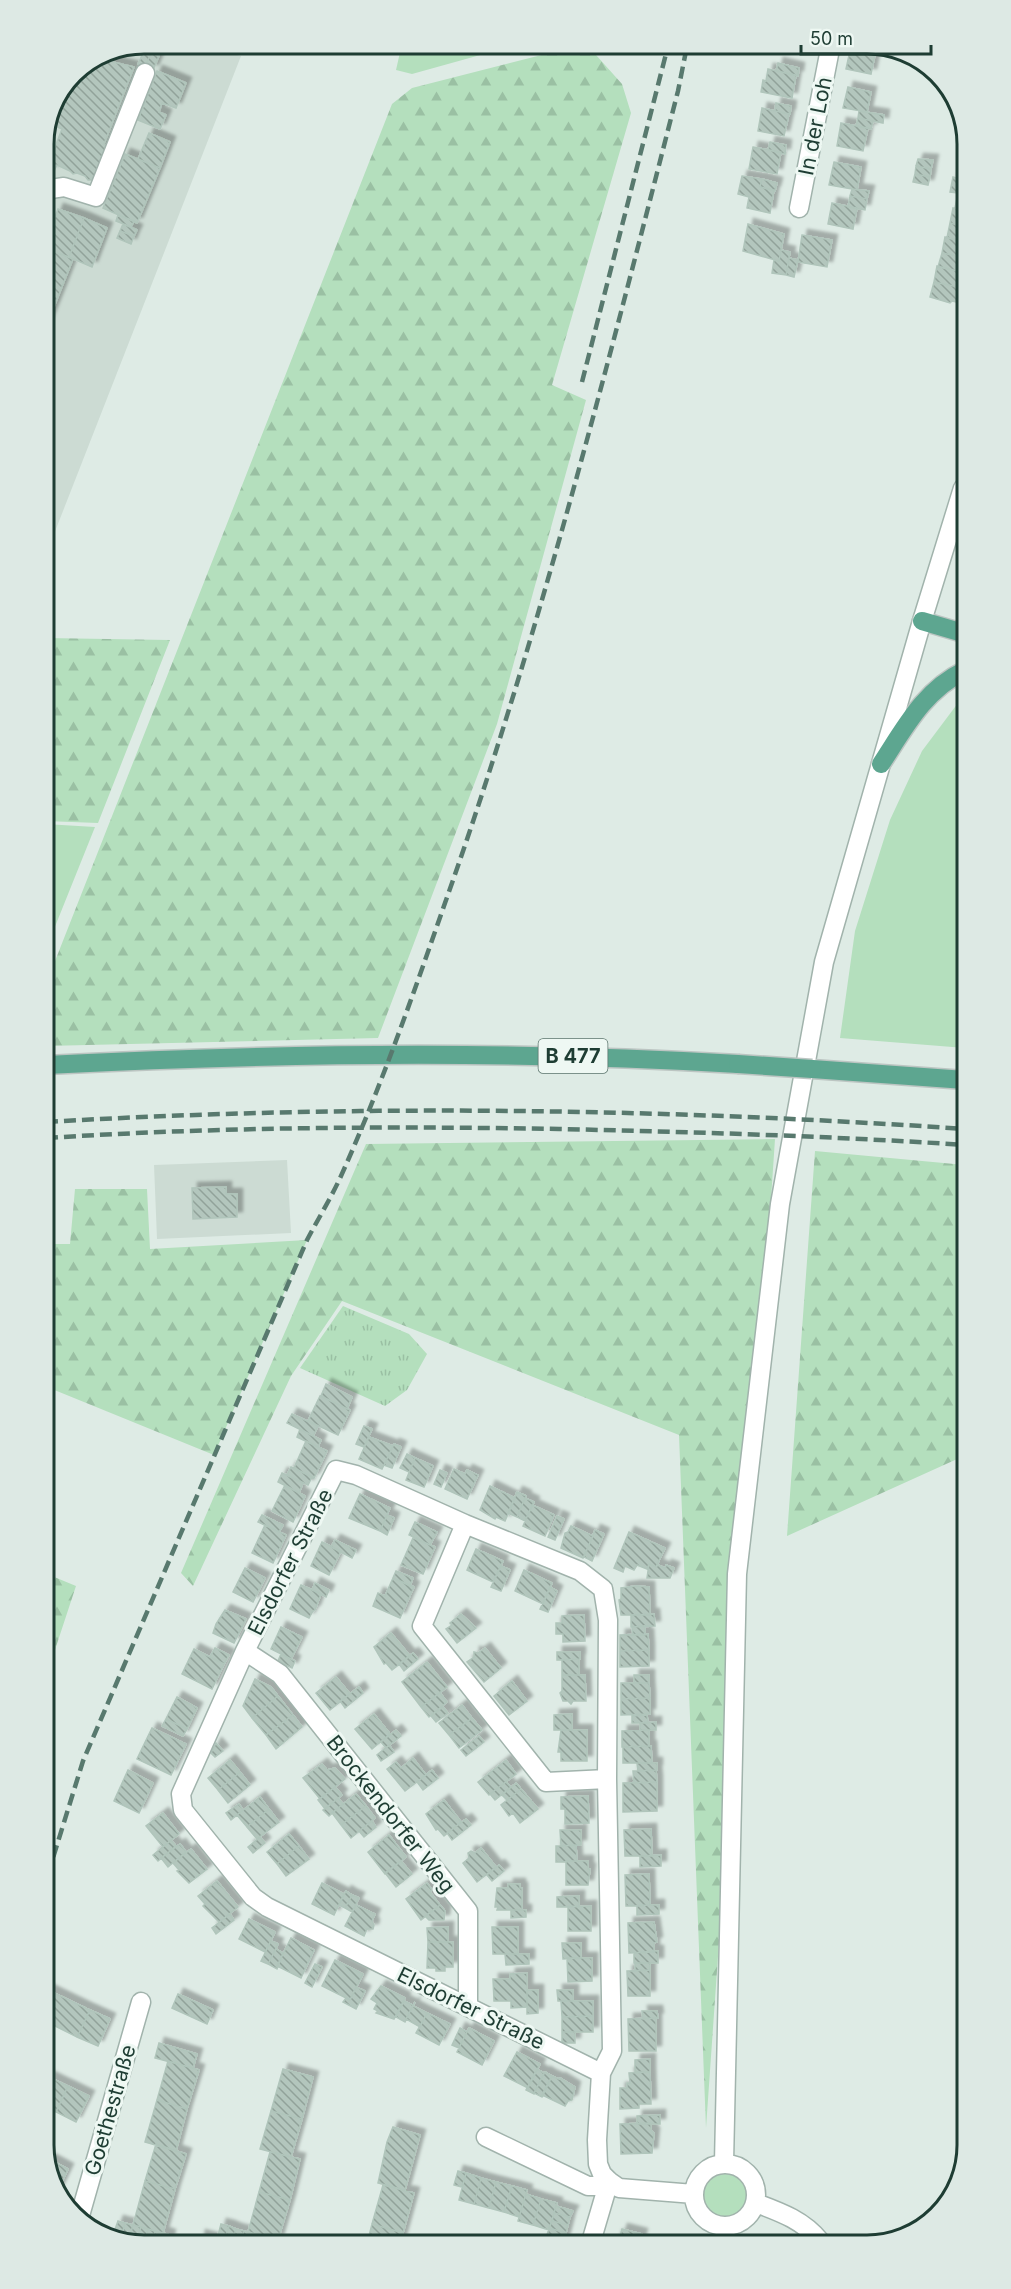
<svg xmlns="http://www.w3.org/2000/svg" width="1011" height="2289" viewBox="0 0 1011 2289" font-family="Inter,sans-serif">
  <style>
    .built { fill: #ccdbd3 }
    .grass { fill: #b4dfbd }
    .forest { fill: url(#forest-firs) }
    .park { fill: url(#park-tufts) }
    .building { fill: url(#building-back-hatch); stroke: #b0c5bb; stroke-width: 1.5; filter: url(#shadow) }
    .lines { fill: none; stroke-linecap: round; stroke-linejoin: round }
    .minor-casing { stroke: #a1b3ac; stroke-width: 21 }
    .major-casing { stroke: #bcc5c2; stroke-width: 21 }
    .minor { stroke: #fff; stroke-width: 18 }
    .major { stroke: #5da690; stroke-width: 18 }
    .rail { stroke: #58796e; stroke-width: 4.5; stroke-dasharray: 12 6; stroke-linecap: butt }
    .major-bridge-casing { stroke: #bcc5c2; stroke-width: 21; stroke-linecap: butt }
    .major-bridge { stroke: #5da690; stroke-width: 18 }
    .labels { text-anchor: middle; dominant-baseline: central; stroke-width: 6; stroke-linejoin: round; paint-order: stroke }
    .shield { fill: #eef8f3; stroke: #5c756d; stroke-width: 1.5 }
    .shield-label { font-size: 20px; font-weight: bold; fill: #1e3d33 }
    .street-label { font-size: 21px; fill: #1e3d33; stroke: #eef8f3 }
    .rim { fill: none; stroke: #1e3d33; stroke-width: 3 }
  </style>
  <defs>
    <pattern id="forest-firs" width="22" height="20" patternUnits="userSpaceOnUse" patternTransform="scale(1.5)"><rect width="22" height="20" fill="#b4dfbd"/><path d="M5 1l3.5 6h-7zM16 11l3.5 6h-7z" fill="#9ac0a3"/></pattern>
    <pattern id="park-tufts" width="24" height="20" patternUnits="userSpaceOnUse" patternTransform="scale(1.5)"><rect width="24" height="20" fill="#b4dfbd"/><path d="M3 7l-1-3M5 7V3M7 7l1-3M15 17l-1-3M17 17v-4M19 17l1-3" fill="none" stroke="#9ac0a3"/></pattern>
    <pattern id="building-back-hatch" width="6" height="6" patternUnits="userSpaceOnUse" patternTransform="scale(1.5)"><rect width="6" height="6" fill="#b3c6bd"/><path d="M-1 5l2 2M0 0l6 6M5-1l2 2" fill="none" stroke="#91a29a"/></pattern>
    <filter id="shadow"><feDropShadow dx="5.5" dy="-5.5" stdDeviation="1.5" flood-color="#0004"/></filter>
  </defs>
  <rect width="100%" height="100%" fill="#deebe5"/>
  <path class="built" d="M218 50 241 56 45 557 44 138 73 73 106 51Z
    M287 1160 291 1233 157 1239 154 1165Z"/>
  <path class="grass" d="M509 47 412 74 396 70 401 48Z
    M964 695 965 1048 840 1038 855 931 890 820 922 751Z
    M45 824 95 827 46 949Z
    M703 2196a22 22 0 1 1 44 0a22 22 0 1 1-44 0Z"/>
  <path class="forest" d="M573 47 596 55 622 84 631 113 552 385 586 400 497 724 378 1038 46 1046V984L392 104 412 88Z
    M45 638 170 640 98 823 45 821Z
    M775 1139 771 1199 706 2128 679 1435 342 1301 291 1376 193 1586 181 1573 366 1144Z
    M815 1151 965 1165 966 1455 787 1536Z
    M75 1189H147L150 1249 307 1240 214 1455 47 1387V1244H70Z
    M47 1574 76 1586 49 1668H48Z"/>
  <path class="park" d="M343 1306 409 1334 427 1354 407 1390 385 1406 300 1368Z"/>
  <path class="building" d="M871 44 888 49 887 54 870 49Z
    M851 46 876 50 871 74 846 69Z
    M144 51 151 53 145 67 138 64Z
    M151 53 159 56 153 70 145 67Z
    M96 58 134 67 104 144 108 146 95 180H88L85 176 77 173 73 174 70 171 57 165 54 171 44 167V157L47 150 53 152 62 129 55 126 58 112 63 107 67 94V88L72 83 77 70Z
    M778 63 799 68 798 76 776 71Z
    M768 69 796 75 792 98 761 92 763 80 766 81Z
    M157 71 186 83 176 108 162 103 159 112 166 115 160 129 138 120Z
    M848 87 871 92 867 112 843 108Z
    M776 103 791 106 790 114 775 111Z
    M762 108 789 114 784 136 758 131Z
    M859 111 884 115 883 123 858 118Z
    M858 118 873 121 871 129 856 126Z
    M841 123 868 128 863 151 837 146Z
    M149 133 170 142 160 168 138 159Z
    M770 142 786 145 785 154 768 150Z
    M753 147 781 152 777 174 749 169Z
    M125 154 160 168 137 223 103 208Z
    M918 159 933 160 931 169 916 166Z
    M834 162 861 167 857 190 829 185Z
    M916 166 931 169 930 177 915 174Z
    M915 174 930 177 928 185 913 182Z
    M742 176 762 179 760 187 774 190 770 213 747 208 749 197 738 194Z
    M953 177 961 179 958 193 950 192Z
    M762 179 777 183 775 191 760 187Z
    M852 189 869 191 867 199 850 196Z
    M958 193 962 194V210L955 208Z
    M850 196 867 199 865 210 848 207Z
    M832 203 857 208 853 229 828 224Z
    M953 208 962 210V226L950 223Z
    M58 209 84 218 69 257 44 248 48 236 45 232 49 221 54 220Z
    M118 215 134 221 131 227 116 221Z
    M84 218 107 228 92 267 69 257Z
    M950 223 962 226V241L947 238Z
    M123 224 137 230 134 236 120 231Z
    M748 224 784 234 779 261 743 251Z
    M120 231 134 236 131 244 117 238Z
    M802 235 832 240 827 267 798 262Z
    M945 237 962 241V257L942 253Z
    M50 250 73 259 44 332V264Z
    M781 250 790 252 786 275 772 273 774 260 779 261Z
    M942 253 962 257V272L938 267Z
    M789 258 798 260 794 277 786 275Z
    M937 266 962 272 963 288 934 282Z
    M934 282 963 288 961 303 952 301 950 303 930 297Z
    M226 1187V1194H237V1217L193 1219 192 1188Z
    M326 1384 352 1397 347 1409 321 1396Z
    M320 1396 350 1410 338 1435 308 1421Z
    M292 1414 318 1426 313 1436 287 1423Z
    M364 1426 372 1429 364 1447 356 1444Z
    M300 1429 321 1440 318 1447 297 1437Z
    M369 1437 393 1446 382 1469 359 1459Z
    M306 1441 327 1451 314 1478 294 1468Z
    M394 1444 401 1447 392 1468 384 1465Z
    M407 1454 415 1458 409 1472 400 1468Z
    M415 1458 433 1466 424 1487 406 1480Z
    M291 1467 312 1477 308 1485 287 1475Z
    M454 1469 465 1474 467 1470 478 1475 467 1499 445 1489Z
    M440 1470 447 1473 441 1487 434 1484Z
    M282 1473 303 1483 299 1493 278 1482Z
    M285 1485 305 1496 293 1522 272 1511Z
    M490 1486 515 1498 505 1521 496 1517 495 1519 480 1510Z
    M517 1492 526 1496 517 1517 508 1513Z
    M360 1494 390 1508 380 1531 349 1518Z
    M525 1498 534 1502 525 1521 517 1517Z
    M532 1505 554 1515 545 1536 523 1526Z
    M262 1515 283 1525 279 1532 258 1522Z
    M387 1515 394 1518 387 1535 380 1531Z
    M557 1516 564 1519 555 1540 548 1537Z
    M415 1522 437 1532 430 1545 409 1535Z
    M265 1525 286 1535 273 1563 252 1553Z
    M571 1526 593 1536 583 1558 561 1548 565 1533 568 1532Z
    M595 1530 604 1534 592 1561 584 1557Z
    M629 1532 665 1548 656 1567 649 1564 647 1569 637 1565 634 1570 625 1566 623 1572 614 1568Z
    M413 1538 435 1547 423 1574 401 1565Z
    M335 1540 356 1550 352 1558 331 1547Z
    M322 1542 341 1551 329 1575 311 1566Z
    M476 1549 503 1561 493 1582 467 1570Z
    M649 1564 656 1567 658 1565 665 1568 666 1565 674 1568 670 1578H647Z
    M501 1566 510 1570 501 1591 491 1587Z
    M245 1568 265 1578 253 1602 233 1592Z
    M524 1570 552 1583 543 1604 515 1591Z
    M396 1571 413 1578 410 1586 393 1578Z
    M393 1578 414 1587 400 1618 373 1606 378 1593 385 1596Z
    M315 1583 329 1590 326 1597 312 1590Z
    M301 1585 321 1594 315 1610 313 1611 309 1618 290 1609Z
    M636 1586 649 1587 650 1615H621L619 1600 621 1599V1588Z
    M550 1587 557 1591 548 1612 540 1609Z
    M225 1610 246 1619 234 1643 213 1633 216 1624Z
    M461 1614 476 1628 457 1643 446 1629 452 1625 450 1623Z
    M654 1614 655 1626 631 1627V1615Z
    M584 1615 585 1641 563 1642V1634H556V1623H562V1616Z
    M645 1626V1635H633L632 1627Z
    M281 1627 302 1637 291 1659 271 1649Z
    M391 1633 410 1656 392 1670 386 1663 384 1664 374 1647Z
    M648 1634 649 1650 620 1651V1635Z
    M215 1648 229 1655 224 1664 210 1657Z
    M485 1648 501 1668 484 1682 467 1662 474 1657V1652L478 1653Z
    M194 1649 224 1664 212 1689 182 1674Z
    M649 1650V1666L620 1667V1651Z
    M557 1652H580V1659L557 1660Z
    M413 1653 418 1659 404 1671 399 1664Z
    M281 1654 295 1661 292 1668 278 1661Z
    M579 1659V1675H562V1660Z
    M427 1662 447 1687 421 1707 402 1682Z
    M562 1675H585L586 1701H573L571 1704 568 1701H563L560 1693 562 1691Z
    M634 1675H649V1683H634Z
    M336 1677 350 1694 330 1710 316 1693Z
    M255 1679 271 1687 278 1696 252 1718 243 1706Z
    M512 1681 527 1701 509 1715 494 1696Z
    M621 1683H649L650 1698 621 1699Z
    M359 1687 363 1693 345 1708 340 1701Z
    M440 1693 447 1702 429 1717 421 1707Z
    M278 1696 293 1715 266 1735 252 1718Z
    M177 1697 197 1708 187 1729 166 1719Z
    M650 1698V1714L621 1715V1699Z
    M462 1705 472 1718 449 1735 439 1723Z
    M443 1707 448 1713 436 1722 431 1716Z
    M374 1714 390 1734 372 1749 355 1729Z
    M572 1714V1730H554V1715Z
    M293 1715 302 1727 276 1749 266 1735Z
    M647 1715 648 1723H632V1716Z
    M472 1718 482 1730 459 1748 449 1735Z
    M166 1719 187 1729 183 1736 162 1726Z
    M656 1722V1730H640V1723Z
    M152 1728 186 1744 171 1775 137 1759Z
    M396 1730 401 1736 386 1748 381 1742Z
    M561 1730H587V1761H561V1752H558Z
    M649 1730V1746L622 1747V1731Z
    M479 1736 484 1742 466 1756 461 1750Z
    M216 1743 223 1751 215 1757 211 1753Z
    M389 1745 394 1752 381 1761 377 1755Z
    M649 1746H651L652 1763H623V1747Z
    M413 1758 426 1775 405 1791 387 1769 396 1762 401 1768Z
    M230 1760 240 1772 218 1790 208 1778Z
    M506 1760 516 1774 489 1795 478 1782Z
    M637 1763H657V1770L638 1771Z
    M322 1764 327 1770 335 1768 345 1779 320 1799 303 1778Z
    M128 1770 153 1783 139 1813 114 1801Z
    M432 1770 438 1778 423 1790 417 1782Z
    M656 1770 657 1782 634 1783 633 1771Z
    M240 1772 250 1785 228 1803 218 1790Z
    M506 1782 511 1787 495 1800 490 1794Z
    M657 1782V1811L623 1812V1783Z
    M516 1783 521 1789 507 1800 502 1795Z
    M335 1787 342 1795 325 1809 318 1800Z
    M521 1789 538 1809 520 1823 513 1813 509 1816 501 1805Z
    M356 1794 366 1806 341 1825 332 1813Z
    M588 1796 589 1823 565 1824V1809H561V1797Z
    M260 1797 269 1809 247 1827 237 1815Z
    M338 1798 343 1804 329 1816 323 1810Z
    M444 1800 461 1822 444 1836 438 1829 436 1830 426 1814Z
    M239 1804 243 1810 231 1820 226 1813Z
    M366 1806 375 1818 351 1838 341 1825Z
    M269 1809 279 1822 257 1839 247 1827Z
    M163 1813 179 1834 163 1847 146 1826Z
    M466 1819 471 1825 452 1840 447 1833Z
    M372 1821 376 1827 364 1837 359 1831Z
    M651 1829 652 1856H625L624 1830Z
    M560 1830H581V1845L561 1846Z
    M289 1834 299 1846 277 1864 267 1852Z
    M389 1835 406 1857 385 1874 368 1852Z
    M260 1837 265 1843 253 1853 248 1847Z
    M171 1840 176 1846 158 1861 153 1855Z
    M180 1844 186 1852 168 1867 161 1858Z
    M576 1845 577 1861 556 1862V1846Z
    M299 1846 309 1859 286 1876 277 1864Z
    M481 1848 496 1867 477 1882 463 1863 469 1858 468 1853 471 1851 475 1853Z
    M191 1849 207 1869 189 1883 177 1871 179 1870 173 1863Z
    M661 1855V1866L640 1867V1856Z
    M401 1861 412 1874 396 1887 385 1873Z
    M566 1861H588V1869H590L588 1885H566Z
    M499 1865 504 1871 492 1881 487 1875Z
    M649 1874 650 1905 626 1906 625 1875Z
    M217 1881 238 1907 219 1922 203 1906 205 1904 198 1896Z
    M322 1883 344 1894 334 1915 312 1904Z
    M427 1883 432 1890 430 1892 440 1905 421 1920 406 1899Z
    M508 1884H520V1888H522V1910H497L498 1907H495L497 1888H508Z
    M346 1891 352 1895 345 1908 339 1905Z
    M352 1895 359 1898 352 1912 345 1908Z
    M579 1896V1906L557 1907V1897Z
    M356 1905 375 1914 372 1921 374 1925 373 1929H367L364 1936 345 1926Z
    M440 1905 445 1911 444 1920H429L425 1916Z
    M650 1905H659V1914L637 1915V1906Z
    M591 1906V1931H568V1907Z
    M511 1910H526V1917L511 1918Z
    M230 1914 234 1920 216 1934 212 1928Z
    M249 1919 275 1932 265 1952 239 1939Z
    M654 1922 657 1942 654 1943V1952L629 1953 628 1923Z
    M448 1927V1942H428L427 1928Z
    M492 1927H518V1954H493Z
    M291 1938 314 1950 301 1978 277 1966Z
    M271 1941 278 1944 268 1964 261 1961Z
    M428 1942H453V1967H445V1971H436V1968H427Z
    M562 1943H581V1958L563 1959Z
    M276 1949 283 1953 277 1969 268 1964Z
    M654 1951H658V1963H634V1953Z
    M505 1954H529V1964L506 1965Z
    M567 1958H592V1981L568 1982Z
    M335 1960 363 1974 350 2000 322 1986Z
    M635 1963H650V1970L635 1971Z
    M315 1964 322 1967 312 1987 305 1983Z
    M650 1970V1996H628L627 1971Z
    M527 1973V2007L511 2008V2001H494L493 1979H510V1974Z
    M381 1986 405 1998 394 2019 376 2013 378 2011 374 2009 377 2003 371 1999Z
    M356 1987 365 1991 356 2009 343 2002 346 1998 350 2000Z
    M48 1990 90 2010 77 2037 49 2023Z
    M527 1990H538V2013L527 2014Z
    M557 1990H573V2001H558Z
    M178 1994 213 2010 207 2024 172 2008Z
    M404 2001 413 2005 405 2022 396 2017Z
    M561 2001H593V2016L562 2017Z
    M415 2002 413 2006 427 2013 420 2027 406 2019Z
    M90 2010 110 2019 98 2046 77 2037Z
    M642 2011H657L658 2018 643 2019Z
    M427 2013 450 2024 439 2045 416 2033Z
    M593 2016V2032H562V2017Z
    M656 2018V2051H629L628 2019Z
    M460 2028 467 2032 459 2048 452 2045Z
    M469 2028 494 2041 482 2065 457 2052Z
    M562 2032H575V2043H562Z
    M159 2043 197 2054 193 2068 155 2058Z
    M517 2052 540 2064 528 2088 504 2076Z
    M650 2059V2072H635V2060Z
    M168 2061 199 2070 187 2109 157 2100Z
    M283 2069 313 2077 302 2119 271 2111Z
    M537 2069 544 2073 534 2094 526 2090Z
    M545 2072 552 2076 542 2097 534 2093Z
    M650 2072 651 2104H639V2108L620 2109V2088H627V2083H630L629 2073Z
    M552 2076 559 2079 560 2078 575 2087 572 2100 568 2101 565 2106 542 2095Z
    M49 2077 68 2086 56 2112 49 2108Z
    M68 2086 89 2096 76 2122 56 2112Z
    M157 2100 187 2109 176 2151 145 2142Z
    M271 2111 302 2119 291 2157 260 2149Z
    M660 2115V2124H637V2116Z
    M620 2124 651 2123V2130L654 2133 652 2153 621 2154Z
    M393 2127 420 2135 405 2190 378 2183 387 2142Z
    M156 2144 186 2154 175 2189 145 2181Z
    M270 2152 300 2159 290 2200 259 2192Z
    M49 2159 68 2169 58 2190 49 2177Z
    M458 2171 466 2173 462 2187 454 2185Z
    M466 2173 481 2178 474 2204 459 2200Z
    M481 2178 496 2182 489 2208 474 2204Z
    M145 2181 175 2189 163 2233 133 2225Z
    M496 2182 512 2186 504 2212 489 2208Z
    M383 2185 414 2193 403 2233 372 2224Z
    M512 2186 527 2190 519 2217 504 2212Z
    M259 2192 290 2200 278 2240 248 2232Z
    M526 2194 541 2199 533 2225 518 2221Z
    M541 2199 557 2203 549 2230 533 2225Z
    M556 2206 573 2211 570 2217 554 2213Z
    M554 2213 570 2217 568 2225 552 2221Z
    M118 2221 125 2223 121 2238 113 2235Z
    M552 2221 568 2225 566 2233 549 2228Z
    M125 2223 133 2225 129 2239 121 2238Z
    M221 2224 229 2226 224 2242 217 2239Z
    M372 2224 403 2233 400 2243 367 2244Z
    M133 2225 141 2227 136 2242 129 2239Z
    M229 2226 236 2229 232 2243 224 2242Z
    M141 2227 148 2229 144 2244 136 2242Z
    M549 2228 566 2233 564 2240 547 2235Z
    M148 2229 155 2231 152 2245 144 2244Z
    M236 2229 244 2231 240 2245 232 2243Z
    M622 2229 642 2234 640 2242H615L617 2235 620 2236Z
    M155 2231 163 2233 160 2245H152Z
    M244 2231 251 2233 248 2244 240 2245Z
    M163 2233 170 2235 168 2245H160Z
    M251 2233 259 2235 256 2244H248Z
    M200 2235 215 2239 214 2245 199 2242Z
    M259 2235 266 2237 264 2244H256Z
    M547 2235 564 2240 563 2242H546Z"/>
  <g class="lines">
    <defs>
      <path id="minor" d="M44 190 64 187 96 197 145 73
        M799 208 831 44
        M465 1524 422 1626 546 1782 607 1779
        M245 1651 280 1674 468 1911V2007
        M601 2073 267 1907 253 1897 183 1810 181 1794 245 1651 336 1470 356 1475 465 1524 580 1571 603 1589 608 1620 607 1779 612 2051 601 2073 597 2140 598 2164 602 2174 609 2181 619 2188 694 2194
        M486 2137 588 2186H598L609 2181
        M724 2163 737 1574 780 1204 824 962 922 621 963 488
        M694 2195a31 31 0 1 1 62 0a31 31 0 1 1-62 0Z
        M756 2203C780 2212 803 2220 820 2241
        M79 2219 141 2002
        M591 2242 609 2181"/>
      <path id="major" d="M922 621 963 633
        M881 764C904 729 924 690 964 671
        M46 1065C277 1053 507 1050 738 1064
        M812 1069 965 1080"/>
    </defs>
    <use href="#minor" class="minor-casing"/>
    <use href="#major" class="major-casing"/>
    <use href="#minor" class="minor"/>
    <use href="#major" class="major"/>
    <path class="rail" d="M582 382 668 46
      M46 1122C352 1104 660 1108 965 1129
      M46 1138C217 1127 388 1126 559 1129 694 1132 830 1136 965 1145
      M48 1874 83 1761 307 1240C318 1219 331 1198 341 1176 381 1087 413 995 445 903 539 637 608 364 678 91L687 46"/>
    <defs>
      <path id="major-bridge" d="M738 1064 812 1069"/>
    </defs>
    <use href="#major-bridge" class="major-bridge-casing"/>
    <use href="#major-bridge" class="major-bridge"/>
  </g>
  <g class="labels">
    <rect class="shield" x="538.5" y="1039" width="69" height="34" rx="4.5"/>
    <g class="shield-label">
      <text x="573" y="1056">B 477</text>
    </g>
    <g class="street-label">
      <text transform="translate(815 126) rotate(-79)">In der Loh</text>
      <text transform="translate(290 1562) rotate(-63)">Elsdorfer Straße</text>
      <text transform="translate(391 1814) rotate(52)">Brockendorfer Weg</text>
      <text transform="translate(471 2008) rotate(26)">Elsdorfer Straße</text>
      <text transform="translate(110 2110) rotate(-74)">Goethestraße</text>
    </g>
  </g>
  <path d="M0 0H1011V2289H0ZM144 54H867A90 90 0 0 1 957 144V2145A90 90 0 0 1 867 2235H144A90 90 0 0 1 54 2145V144A90 90 0 0 1 144 54Z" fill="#dde9e4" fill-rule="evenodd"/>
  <path class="rim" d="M144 54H867A90 90 0 0 1 957 144V2145A90 90 0 0 1 867 2235H144A90 90 0 0 1 54 2145V144A90 90 0 0 1 144 54Z"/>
  <path d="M801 45v9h130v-9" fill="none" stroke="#1e3d33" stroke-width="3"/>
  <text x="810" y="45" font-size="18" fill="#1e3d33" stroke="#eef8f3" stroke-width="4.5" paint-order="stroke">50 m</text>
</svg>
